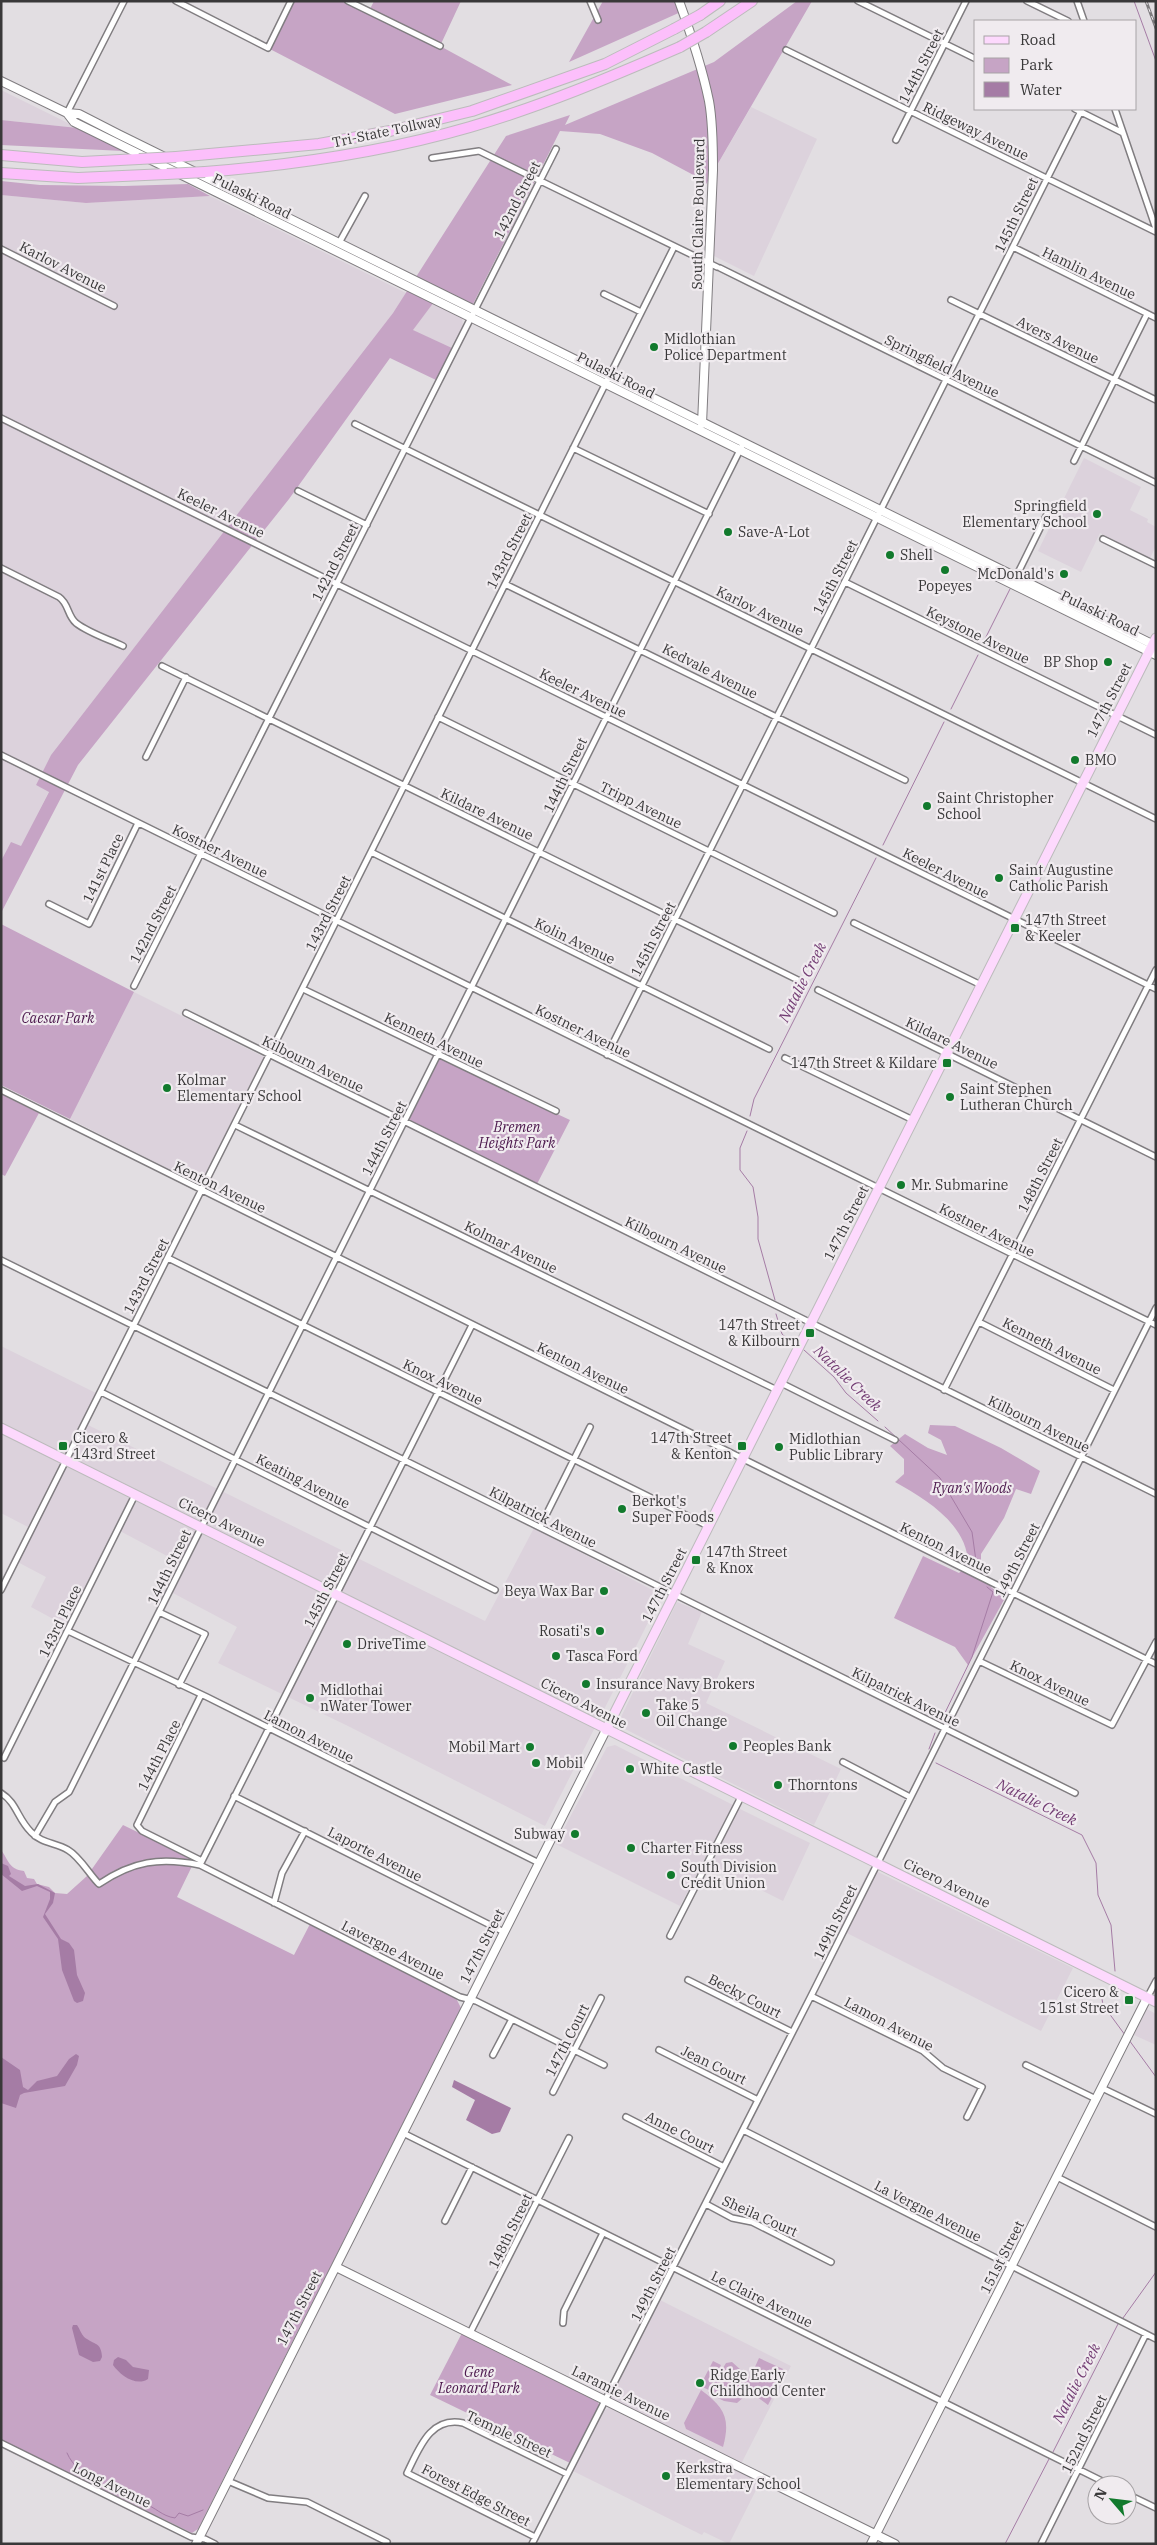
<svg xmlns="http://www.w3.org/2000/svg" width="1157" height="2545" viewBox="0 0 1157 2545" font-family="'IBM Plex Serif',serif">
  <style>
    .built { fill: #dcd2dc }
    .green { fill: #c6a4c5 }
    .water { fill: #a57ca5 }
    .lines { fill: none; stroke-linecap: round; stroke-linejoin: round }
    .stream { stroke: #a57ca5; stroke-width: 1 }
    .street-casing { stroke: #807d80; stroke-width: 8 }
    .secondary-casing { stroke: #807d80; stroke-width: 10 }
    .primary-casing { stroke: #bcbbbc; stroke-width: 11 }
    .highway-casing { stroke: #bcbbbc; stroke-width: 12 }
    .street { stroke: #fff; stroke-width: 5 }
    .secondary { stroke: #fff; stroke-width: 8 }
    .primary { stroke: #fdd9fd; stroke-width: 9 }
    .highway { stroke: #fcbffb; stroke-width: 10 }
    .rail-casing { stroke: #7d7b7d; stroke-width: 3 }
    .rail { stroke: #f0ebef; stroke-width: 1; stroke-dasharray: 4; stroke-linecap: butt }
    .highway-bridge-casing { stroke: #bcbbbc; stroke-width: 12; stroke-linecap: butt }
    .highway-bridge { stroke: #fcbffb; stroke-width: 10 }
    .poi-dot { fill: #127a2d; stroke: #f0ebef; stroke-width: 2 }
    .labels { text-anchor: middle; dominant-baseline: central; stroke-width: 4.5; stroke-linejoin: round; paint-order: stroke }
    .street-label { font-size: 14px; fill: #393839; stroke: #f0ebef }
    .poi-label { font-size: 14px; fill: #393839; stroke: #f0ebef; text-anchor: start }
    .park-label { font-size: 14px; font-style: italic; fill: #4b174c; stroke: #f0ebef }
    .water-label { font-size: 15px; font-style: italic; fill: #723c73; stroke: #f0ebef }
  </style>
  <rect width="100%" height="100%" fill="#e2dee2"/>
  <path class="built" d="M1 90 78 128 1 120Z
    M751 107 817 139 754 276 712 255 715 169Z
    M1 195 86 203 210 196 406 293 393 313 51 755 36 785 49 791 21 847 1 861Z
    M433 303 462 318 463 326 452 348 412 330Z
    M1084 458 1141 487 1130 510 1148 519 1147 522 1156 527V546L1150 558 1100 533 1081 572 1038 551Z
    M134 992 264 1057 200 1185 70 1119Z
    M1 1346 102 1396 88 1425 485 1621 534 1528 662 1595 545 1826 348 1726 218 1663 237 1627 171 1592 184 1565 120 1531 70 1628 31 1607 46 1577 12 1559 28 1527 1 1513Z
    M677 1602 702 1612 688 1644 725 1661 706 1703 841 1769 814 1825 625 1729 621 1717Z
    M615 1745 733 1805 680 1906 556 1844 607 1747Z
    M738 1808 810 1843 783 1901 709 1864Z
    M870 1868 1073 1968 1041 2031 839 1929Z
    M1147 2009 1156 2014V2045L1134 2035Z
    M660 2300 791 2366 741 2464 610 2399Z
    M609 2408 760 2482 729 2544 704 2532 702 2535 573 2471 603 2411Z"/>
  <path class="green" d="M291 1H348L369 11 374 1H461L440 46 512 85 395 114 268 48Z
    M603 1H679L683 11 569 62Z
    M797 1H812L698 198 701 179 652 153 600 134 560 131 473 304 443 290 413 330 452 348 436 380 390 358 289 499 78 765 1 913V861L11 842 21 846 49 792 36 785 51 755 393 313 506 136 570 115 565 125 714 62Z
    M1 120 78 128 123 151 1 145Z
    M1 181 40 185 124 186 188 184 210 196 86 203 1 195Z
    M1 924 134 992 70 1119 1 1085Z
    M438 1058 570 1120 537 1184 407 1121Z
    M1 1094 39 1113 5 1176 1 1174Z
    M930 1425 955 1426 1001 1448 1040 1471 1031 1494 1016 1489 1004 1518 981 1554V1562L991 1587 1005 1598 968 1665 955 1647 894 1618 923 1556 959 1573 968 1564C968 1525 926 1499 895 1482L904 1474V1459L890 1446 905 1434 928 1448 947 1455 941 1440 928 1433Z
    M123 1825 195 1860 177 1897 294 1955 310 1924 455 1996 461 2008 198 2529 192 2533 1 2440V1850C9 1860 8 1869 24 1871L27 1878 34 1879 37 1884 49 1887 55 1893 67 1894 87 1876Z
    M462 2333 598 2402 600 2407 570 2463 430 2395Z
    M759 2358 783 2369 784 2374 768 2405 753 2394 752 2390 737 2403 724 2401 708 2393 726 2363 732 2362 750 2378Z
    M713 2361 721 2365 709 2390 700 2386Z
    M701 2390C724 2407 731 2418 723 2447L686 2429 684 2423Z"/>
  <path class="water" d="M1 1863 8 1866 11 1874 9 1876 25 1886 38 1884 55 1893 53 1903 45 1914 61 1939 69 1943 74 1950 77 1975 85 1993 83 2001 77 2003 74 2001 62 1970 58 1939 43 1917 50 1899V1892L37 1886 22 1891 1 1874Z
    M76 2054 79 2056 77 2065 65 2086 24 2093 20 2095 16 2108 1 2103V2057L20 2070 23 2087 28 2090 37 2081 57 2076 69 2059Z
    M454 2080 511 2108 500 2132 492 2134 466 2120 475 2100 452 2087Z
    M73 2325H77C80 2329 82 2337 87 2339 96 2345 101 2343 102 2357L100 2361 93 2362 79 2355 72 2328Z
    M118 2357 126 2360 133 2367 149 2370 148 2379C136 2387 120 2375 113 2365L114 2360Z"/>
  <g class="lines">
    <path class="stream" d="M1134 1 1156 61
      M984 641 1010 589
      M951 709 978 655
      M883 845 944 722
      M750 1116 754 1099 876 858
      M747 1131 740 1148V1170L753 1187 758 1217V1239L775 1300
      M776 1314 782 1334 792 1343
      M804 1350 834 1377 846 1393 878 1421
      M885 1427 940 1478 972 1532 976 1561
      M942 1719 972 1657 993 1592 987 1587
      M929 1749 935 1733
      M936 1763 1082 1835 1096 1863 1098 1895 1111 1925 1115 1971
      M1106 1992 1102 1999 1103 2005 1125 2035
      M1129 2040 1156 2077
      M1123 2318 1156 2272
      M1053 2452 1118 2324
      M67 2453C78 2479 120 2496 144 2504 156 2507 161 2516 175 2518L179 2513 188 2516 203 2510
      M1005 2544 1049 2459"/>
    <defs>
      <path id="street" d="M176 1 268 48 291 1
        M348 1 440 46
        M590 1 598 20
        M858 1 976 59
        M1027 1 1068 21
        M1077 1 1084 21
        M786 50 1156 232
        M1075 109 1123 133
        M1115 109 1156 229
        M67 113 124 1
        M896 140 966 1
        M432 158 479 151 717 267
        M339 243 365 196
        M1013 247 1156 318
        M1 249 114 306
        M720 268 1156 483
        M604 294 641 312
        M951 300 1156 400
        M1 418 1156 989
        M355 424 1156 819
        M573 448 709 514
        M1074 461 1147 314
        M298 491 367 525
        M1103 539 1156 565
        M1 568 59 597C69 604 67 615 76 623 89 633 108 639 123 646
        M1015 579 1049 510
        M845 582 1156 735
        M505 584 905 780
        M162 666 802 982
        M438 717 834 913
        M1 755 1156 1325
        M146 757 186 677
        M371 852 769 1049
        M49 904 89 924 138 823
        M854 923 981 985
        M134 986 556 149
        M303 989 556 1111
        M818 990 1156 1157
        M186 1013 1156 1494
        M607 1055 1082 109
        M785 1058 913 1120
        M1 1090 1156 1664
        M235 1125 777 1390
        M168 1258 708 1526
        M1 1260 1075 1793
        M979 1322 1114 1390
        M781 1383 895 1440
        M944 1390 1156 970
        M101 1392 495 1590
        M540 1527 590 1427
        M1 1590 674 247
        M159 1612 205 1634 179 1685
        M68 1631 207 1697 539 1863
        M979 1661 1112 1725 1156 1642
        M201 1695 137 1825 142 1831 202 1861
        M4 1758 135 1495
        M843 1762 910 1797
        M1 1793C17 1803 17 1818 31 1832 42 1844 55 1842 68 1850 80 1857 89 1874 99 1884 133 1861 160 1857 200 1865L460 1997 476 2001 604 2065
        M234 1796 504 1932
        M35 1836 55 1802 69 1792 744 442
        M200 1865 472 1325
        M274 1903 282 1873 305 1831
        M670 1936 741 1797
        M688 1980 792 2032
        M811 1996 923 2051 943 2068 982 2087 967 2117
        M1147 1998 1156 1981
        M659 2050 758 2100
        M493 2055 512 2019
        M1026 2065 1096 2099
        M1102 2088 1156 2114
        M553 2092 601 1998
        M626 2117 724 2167
        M743 2130 1156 2339
        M403 2133 1110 2485
        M1057 2177 1156 2227
        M706 2204 732 2218 752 2222 831 2262
        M445 2221 472 2167
        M563 2323 564 2311 603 2233
        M470 2333 569 2138
        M1 2443 191 2537 205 2539 215 2544
        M228 2481 268 2498 307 2502 387 2542
        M1127 2494 1156 2508
        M535 2537 407 2473C419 2449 430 2416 463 2423L567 2474
        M532 2544 811 1996 1156 1308
        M1041 2544 1146 2334"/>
      <path id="secondary" d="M679 1C691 34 702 67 709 101 713 123 713 147 713 170L702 424
        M1 81 67 113 79 114 118 134 1156 646
        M67 113 74 122 1156 655
        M336 2267 895 2544
        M196 2544 606 1730
        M871 2544 1147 1998"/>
      <path id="primary" d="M1 1428 1156 2002
        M606 1730 1156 638"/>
      <path id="highway" d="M700 15 720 1
        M706 32 752 1
        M1 155 82 162 139 159
        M176 157 319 144 390 131 472 111 605 64 674 29
        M205 172C294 165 384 152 470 127 542 106 611 77 680 47
        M1 173 78 178 167 174"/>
    </defs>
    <use href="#street" class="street-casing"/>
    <use href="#secondary" class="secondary-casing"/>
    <use href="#primary" class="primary-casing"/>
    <use href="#highway" class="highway-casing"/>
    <use href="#street" class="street"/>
    <use href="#secondary" class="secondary"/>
    <use href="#primary" class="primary"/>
    <use href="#highway" class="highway"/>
    <defs>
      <path id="rail" d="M1146 1 1156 28"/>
    </defs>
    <use href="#rail" class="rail-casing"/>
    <use href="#rail" class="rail"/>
    <defs>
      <path id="highway-bridge" d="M674 29 700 15
        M680 47 706 32
        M139 159 176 157
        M167 174 205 172"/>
    </defs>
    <use href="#highway-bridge" class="highway-bridge-casing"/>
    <use href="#highway-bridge" class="highway-bridge"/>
  </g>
  <g class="poi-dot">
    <circle cx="654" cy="347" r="5"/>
    <circle cx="1097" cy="514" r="5"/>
    <circle cx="728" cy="532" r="5"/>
    <circle cx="890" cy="555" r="5"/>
    <circle cx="945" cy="570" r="5"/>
    <circle cx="1064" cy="574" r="5"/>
    <circle cx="1108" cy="662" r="5"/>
    <circle cx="1075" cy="760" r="5"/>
    <circle cx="927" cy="806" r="5"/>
    <circle cx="999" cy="878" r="5"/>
    <rect x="1010" y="923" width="10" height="10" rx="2.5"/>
    <rect x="942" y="1058" width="10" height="10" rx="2.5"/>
    <circle cx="167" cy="1088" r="5"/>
    <circle cx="950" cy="1097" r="5"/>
    <circle cx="901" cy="1185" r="5"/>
    <rect x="805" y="1328" width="10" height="10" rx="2.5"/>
    <rect x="58" y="1441" width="10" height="10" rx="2.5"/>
    <rect x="737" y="1441" width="10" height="10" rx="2.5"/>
    <circle cx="779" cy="1447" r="5"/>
    <circle cx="622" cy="1509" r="5"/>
    <rect x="691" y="1555" width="10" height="10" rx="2.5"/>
    <circle cx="604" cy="1591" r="5"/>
    <circle cx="600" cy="1631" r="5"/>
    <circle cx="347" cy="1644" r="5"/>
    <circle cx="556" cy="1656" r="5"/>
    <circle cx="586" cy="1684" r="5"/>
    <circle cx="310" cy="1698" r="5"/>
    <circle cx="646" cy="1713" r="5"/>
    <circle cx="733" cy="1746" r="5"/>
    <circle cx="530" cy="1747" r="5"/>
    <circle cx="536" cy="1763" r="5"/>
    <circle cx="630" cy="1769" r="5"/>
    <circle cx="778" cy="1785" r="5"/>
    <circle cx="575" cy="1834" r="5"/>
    <circle cx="631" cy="1848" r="5"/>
    <circle cx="671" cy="1875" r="5"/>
    <rect x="1124" y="1995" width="10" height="10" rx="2.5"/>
    <circle cx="700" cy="2383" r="5"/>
    <circle cx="666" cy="2476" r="5"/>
  </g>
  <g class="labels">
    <g class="street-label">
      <text transform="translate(921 66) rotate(-63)">144th Street</text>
      <text transform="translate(387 131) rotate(-12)">Tri-State Tollway</text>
      <text transform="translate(976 131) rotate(26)">Ridgeway Avenue</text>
      <text transform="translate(252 196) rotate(26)">Pulaski Road</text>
      <text transform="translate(517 200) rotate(-63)">142nd Street</text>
      <text transform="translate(698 214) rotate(-89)">South Claire Boulevard</text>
      <text transform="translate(1016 215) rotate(-64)">145th Street</text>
      <text transform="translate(63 267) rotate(27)">Karlov Avenue</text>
      <text transform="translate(1089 273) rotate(26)">Hamlin Avenue</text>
      <text transform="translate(1058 340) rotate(26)">Avers Avenue</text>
      <text transform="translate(942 366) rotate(26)">Springfield Avenue</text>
      <text transform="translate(616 375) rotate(27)">Pulaski Road</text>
      <text transform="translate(221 513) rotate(26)">Keeler Avenue</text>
      <text transform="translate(509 551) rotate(-63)">143rd Street</text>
      <text transform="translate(335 562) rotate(-63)">142nd Street</text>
      <text transform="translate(835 577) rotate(-63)">145th Street</text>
      <text transform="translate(760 611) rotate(26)">Karlov Avenue</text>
      <text transform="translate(1100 613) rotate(26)">Pulaski Road</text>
      <text transform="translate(978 635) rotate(26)">Keystone Avenue</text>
      <text transform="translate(710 671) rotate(27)">Kedvale Avenue</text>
      <text transform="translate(583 693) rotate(26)">Keeler Avenue</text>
      <text transform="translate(1109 700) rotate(-63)">147th Street</text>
      <text transform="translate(565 775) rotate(-64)">144th Street</text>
      <text transform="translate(641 805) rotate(26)">Tripp Avenue</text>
      <text transform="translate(487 814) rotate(26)">Kildare Avenue</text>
      <text transform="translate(220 851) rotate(26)">Kostner Avenue</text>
      <text transform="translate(103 868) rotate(-64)">141st Place</text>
      <text transform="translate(946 873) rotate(27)">Keeler Avenue</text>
      <text transform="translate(328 913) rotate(-63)">143rd Street</text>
      <text transform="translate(153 924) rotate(-63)">142nd Street</text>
      <text transform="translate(653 939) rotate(-63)">145th Street</text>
      <text transform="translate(575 941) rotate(26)">Kolin Avenue</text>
      <text transform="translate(583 1031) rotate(26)">Kostner Avenue</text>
      <text transform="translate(434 1040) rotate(26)">Kenneth Avenue</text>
      <text transform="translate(952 1043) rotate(26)">Kildare Avenue</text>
      <text transform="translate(313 1064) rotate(26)">Kilbourn Avenue</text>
      <text transform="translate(384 1138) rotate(-63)">144th Street</text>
      <text transform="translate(1040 1175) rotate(-63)">148th Street</text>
      <text transform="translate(220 1187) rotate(26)">Kenton Avenue</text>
      <text transform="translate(846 1223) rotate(-63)">147th Street</text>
      <text transform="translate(987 1230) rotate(26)">Kostner Avenue</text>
      <text transform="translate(676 1245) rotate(26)">Kilbourn Avenue</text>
      <text transform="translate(511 1247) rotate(26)">Kolmar Avenue</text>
      <text transform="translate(146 1276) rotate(-63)">143rd Street</text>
      <text transform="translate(1052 1346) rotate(27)">Kenneth Avenue</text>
      <text transform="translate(583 1368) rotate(26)">Kenton Avenue</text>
      <text transform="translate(443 1382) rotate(26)">Knox Avenue</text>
      <text transform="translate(1039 1424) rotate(26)">Kilbourn Avenue</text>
      <text transform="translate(303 1481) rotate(27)">Keating Avenue</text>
      <text transform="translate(543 1517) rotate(27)">Kilpatrick Avenue</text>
      <text transform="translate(222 1522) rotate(26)">Cicero Avenue</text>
      <text transform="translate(946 1548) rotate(26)">Kenton Avenue</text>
      <text transform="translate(1017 1560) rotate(-63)">149th Street</text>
      <text transform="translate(169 1567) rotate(-64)">144th Street</text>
      <text transform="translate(664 1585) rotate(-63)">147th Street</text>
      <text transform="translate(326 1590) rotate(-63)">145th Street</text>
      <text transform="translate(60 1621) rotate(-64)">143rd Place</text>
      <text transform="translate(1050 1683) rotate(26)">Knox Avenue</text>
      <text transform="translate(906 1697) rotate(26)">Kilpatrick Avenue</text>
      <text transform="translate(584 1703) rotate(27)">Cicero Avenue</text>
      <text transform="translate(309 1736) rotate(27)">Lamon Avenue</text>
      <text transform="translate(159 1755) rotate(-63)">144th Place</text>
      <text transform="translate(375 1854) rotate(27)">Laporte Avenue</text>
      <text transform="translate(947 1883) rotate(26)">Cicero Avenue</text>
      <text transform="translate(835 1922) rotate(-64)">149th Street</text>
      <text transform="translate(482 1946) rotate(-63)">147th Street</text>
      <text transform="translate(393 1950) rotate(27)">Lavergne Avenue</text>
      <text transform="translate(745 1996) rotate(27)">Becky Court</text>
      <text transform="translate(889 2024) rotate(28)">Lamon Avenue</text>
      <text transform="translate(567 2040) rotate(-63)">147th Court</text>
      <text transform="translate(714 2065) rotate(26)">Jean Court</text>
      <text transform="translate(680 2132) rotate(27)">Anne Court</text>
      <text transform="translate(928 2211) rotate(27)">La Vergne Avenue</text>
      <text transform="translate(760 2216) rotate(24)">Sheila Court</text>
      <text transform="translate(510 2231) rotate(-64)">148th Street</text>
      <text transform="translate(1002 2257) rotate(-63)">151st Street</text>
      <text transform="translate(653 2284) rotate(-63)">149th Street</text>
      <text transform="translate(762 2299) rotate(26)">Le Claire Avenue</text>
      <text transform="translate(299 2308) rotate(-63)">147th Street</text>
      <text transform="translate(621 2393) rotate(26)">Laramie Avenue</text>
      <text transform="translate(509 2434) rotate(25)">Temple Street</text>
      <text transform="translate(1084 2434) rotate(-64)">152nd Street</text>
      <text transform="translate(112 2485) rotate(26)">Long Avenue</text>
      <text transform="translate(476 2495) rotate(27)">Forest Edge Street</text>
    </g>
    <g class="poi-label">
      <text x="664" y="339">Midlothian<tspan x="664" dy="16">Police Department</tspan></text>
      <text x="1087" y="506" text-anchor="end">Springfield<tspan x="1087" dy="16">Elementary School</tspan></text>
      <text x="738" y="532">Save-A-Lot</text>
      <text x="900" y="555">Shell</text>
      <text x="1054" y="574" text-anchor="end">McDonald's</text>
      <text x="945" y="586" text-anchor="middle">Popeyes</text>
      <text x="1098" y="662" text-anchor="end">BP Shop</text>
      <text x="1085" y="760">BMO</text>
      <text x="937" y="798">Saint Christopher<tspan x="937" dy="16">School</tspan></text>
      <text x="1009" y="870">Saint Augustine<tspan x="1009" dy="16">Catholic Parish</tspan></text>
      <text x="1025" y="920">147th Street<tspan x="1025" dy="16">&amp; Keeler</tspan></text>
      <text x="937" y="1063" text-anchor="end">147th Street &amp; Kildare</text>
      <text x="177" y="1080">Kolmar<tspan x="177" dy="16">Elementary School</tspan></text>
      <text x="960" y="1089">Saint Stephen<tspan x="960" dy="16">Lutheran Church</tspan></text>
      <text x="911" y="1185">Mr. Submarine</text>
      <text x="800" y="1325" text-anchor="end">147th Street<tspan x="800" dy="16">&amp; Kilbourn</tspan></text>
      <text x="73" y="1438">Cicero &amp;<tspan x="73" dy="16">143rd Street</tspan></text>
      <text x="732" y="1438" text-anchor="end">147th Street<tspan x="732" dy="16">&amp; Kenton</tspan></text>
      <text x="789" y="1439">Midlothian<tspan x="789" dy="16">Public Library</tspan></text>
      <text x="632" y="1501">Berkot's<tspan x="632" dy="16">Super Foods</tspan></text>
      <text x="706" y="1552">147th Street<tspan x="706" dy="16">&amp; Knox</tspan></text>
      <text x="594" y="1591" text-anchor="end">Beya Wax Bar</text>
      <text x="590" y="1631" text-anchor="end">Rosati's</text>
      <text x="357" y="1644">DriveTime</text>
      <text x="566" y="1656">Tasca Ford</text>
      <text x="596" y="1684">Insurance Navy Brokers</text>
      <text x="320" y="1690">Midlothai<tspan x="320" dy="16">nWater Tower</tspan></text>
      <text x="656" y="1705">Take 5<tspan x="656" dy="16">Oil Change</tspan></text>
      <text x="743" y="1746">Peoples Bank</text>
      <text x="520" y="1747" text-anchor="end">Mobil Mart</text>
      <text x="546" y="1763">Mobil</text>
      <text x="640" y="1769">White Castle</text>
      <text x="788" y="1785">Thorntons</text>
      <text x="565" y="1834" text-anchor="end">Subway</text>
      <text x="641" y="1848">Charter Fitness</text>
      <text x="681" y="1867">South Division<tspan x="681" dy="16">Credit Union</tspan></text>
      <text x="1119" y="1992" text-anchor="end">Cicero &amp;<tspan x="1119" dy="16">151st Street</tspan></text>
      <text x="710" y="2375">Ridge Early<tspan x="710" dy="16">Childhood Center</tspan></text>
      <text x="676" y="2468">Kerkstra<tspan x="676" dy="16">Elementary School</tspan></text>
    </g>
    <g class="park-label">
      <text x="58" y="1018">Caesar Park</text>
      <text x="517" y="1127">Bremen<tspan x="517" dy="16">Heights Park</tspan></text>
      <text x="972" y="1488">Ryan's Woods</text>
      <text x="479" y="2372">Gene<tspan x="479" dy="16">Leonard Park</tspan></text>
    </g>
    <g class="water-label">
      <text transform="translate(802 982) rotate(-63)">Natalie Creek</text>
      <text transform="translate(848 1378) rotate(44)">Natalie Creek</text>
      <text transform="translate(1037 1802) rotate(26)">Natalie Creek</text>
      <text transform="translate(1076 2383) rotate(-63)">Natalie Creek</text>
    </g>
  </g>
  <rect width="1157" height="2545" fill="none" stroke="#393839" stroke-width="5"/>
  <rect x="974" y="20" width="162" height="90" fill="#f0ebef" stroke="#a7a3a6"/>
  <rect x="984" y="36" width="25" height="8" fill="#fdd9fd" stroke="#a7a3a6"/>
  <text x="1020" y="45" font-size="15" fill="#393839">Road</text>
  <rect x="984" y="58" width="25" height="15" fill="#c6a4c5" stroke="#a7a3a6"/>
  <text x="1020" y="70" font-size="15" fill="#393839">Park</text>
  <rect x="984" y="82" width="25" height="15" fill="#a57ca5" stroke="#a7a3a6"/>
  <text x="1020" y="95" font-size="15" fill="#393839">Water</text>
  <g transform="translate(1112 2500) rotate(298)"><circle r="24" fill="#f0ebef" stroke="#a7a3a6"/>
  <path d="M0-4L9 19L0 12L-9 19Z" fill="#127a2d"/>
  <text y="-8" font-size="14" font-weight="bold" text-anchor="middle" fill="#393839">N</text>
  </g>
</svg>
